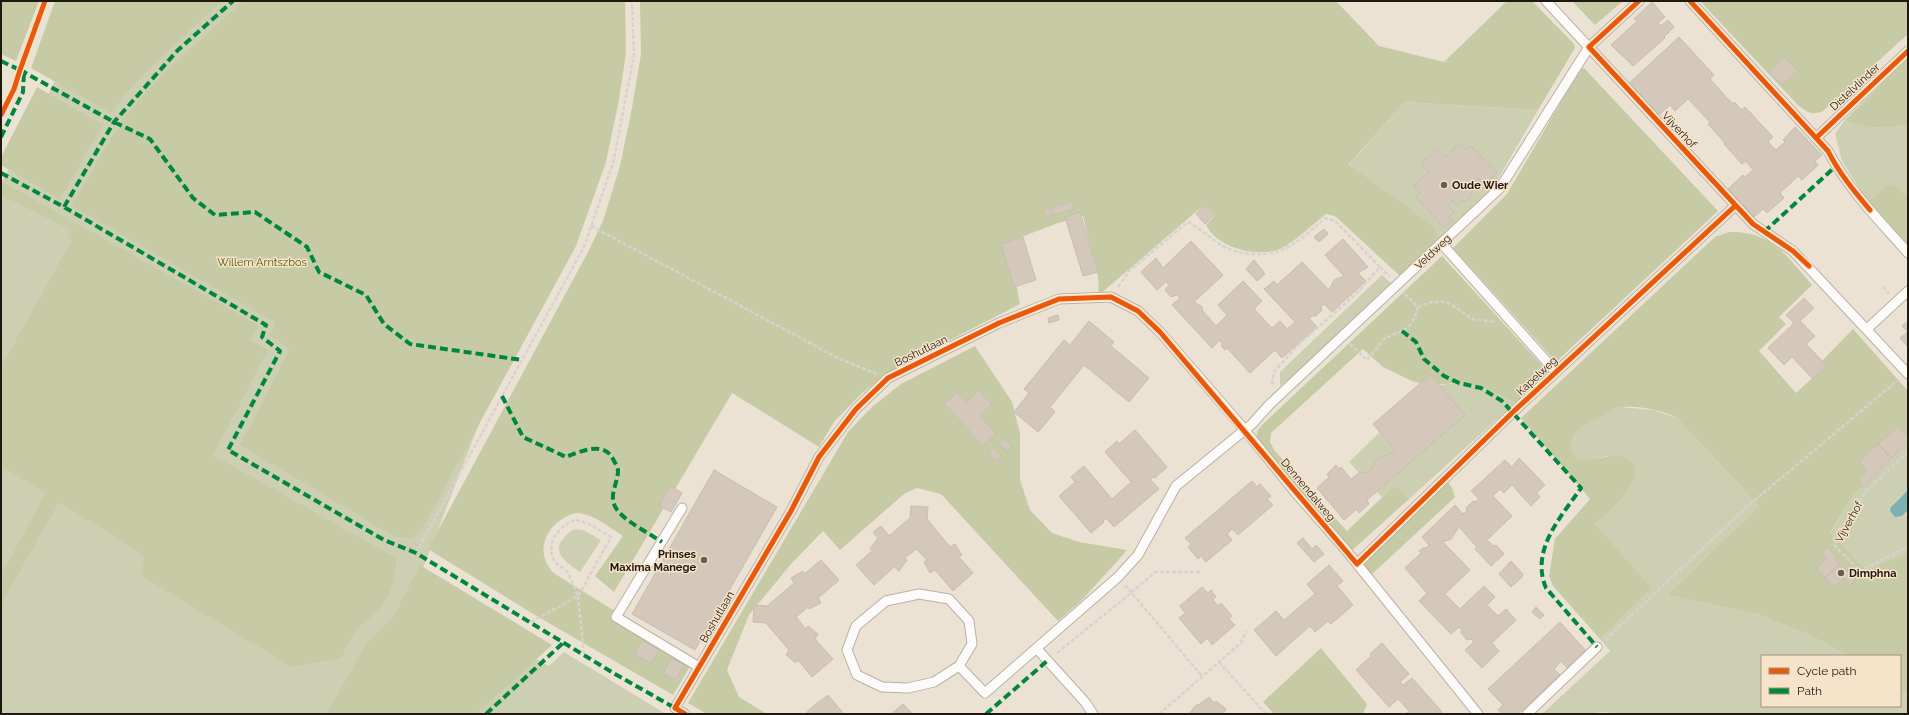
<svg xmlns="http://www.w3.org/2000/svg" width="1909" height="715" viewBox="0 0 1909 715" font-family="Raleway,sans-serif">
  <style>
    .green { fill: #cdcfb3 }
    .forest { fill: #c6caa5 }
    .water { fill: #7eb0b4 }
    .building { fill: #d3c8b9; stroke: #c6beb3 }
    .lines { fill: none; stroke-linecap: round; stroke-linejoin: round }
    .lane-casing { stroke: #b9b1a6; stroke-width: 11 }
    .path { stroke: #d6d3cf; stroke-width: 2.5; stroke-dasharray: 4 2; stroke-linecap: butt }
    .lane { stroke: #fcfbf9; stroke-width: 9 }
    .quiet { stroke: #00873e; stroke-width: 4; stroke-dasharray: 8 4; stroke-linecap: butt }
    .cycleway-casing { stroke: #f7e3c9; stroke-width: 8 }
    .cycleway { stroke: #e8590c; stroke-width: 5 }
    .poi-dot { fill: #675f54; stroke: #f7e3c9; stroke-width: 1.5 }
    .labels { text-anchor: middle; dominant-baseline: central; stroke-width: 3; stroke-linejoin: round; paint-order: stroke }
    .street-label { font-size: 11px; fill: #1f180f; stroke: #f7e3c9 }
    .poi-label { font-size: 11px; font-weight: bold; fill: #1f180f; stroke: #f7e3c9; text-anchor: start }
    .park-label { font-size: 11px; fill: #4c5e04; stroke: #f7e3c9 }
  </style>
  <rect width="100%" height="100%" fill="#ece2d4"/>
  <path class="green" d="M97 1H602L572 185 414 591 549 666 564 652 666 714H1V184Z
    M1405 102 1538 110 1494 186 1439 239 1435 228 1402 202 1348 166Z
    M1845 120C1864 130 1887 127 1908 126V196L1902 192 1868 202 1842 161 1835 134Z
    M1382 275 1392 284 1297 373 1280 386V372Z
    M1462 383 1488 389 1515 403 1409 499 1395 485 1382 497 1349 462 1415 398C1432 385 1442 384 1462 383Z
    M1620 407 1653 410 1677 418 1759 506 1667 595 1757 614 1812 636 1848 656H1762V706H1900V689L1908 694V714H1625L1601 712 1593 714H1542L1610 651 1600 639 1651 589 1650 585 1595 524 1631 486 1607 456 1588 461 1577 459C1557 430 1599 416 1620 407Z
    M1908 443V490L1893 504 1902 516 1908 510V552L1866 571 1833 595 1830 534 1853 496Z
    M574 529 583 530 601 540 580 572C559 558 548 547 574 529Z"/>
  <path class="forest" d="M1 1H39L16 61 1 54Z
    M55 1H223C184 36 143 70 111 113L31 68Z
    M244 1H625L626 53 618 105 606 162 576 246 421 531 411 538 395 537 240 445 290 349 270 336 276 323 72 206C92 173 109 136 133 107 166 68 206 35 244 1Z
    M640 1H1336L1379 46 1444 62 1507 1H1532L1574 44 1575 48 1538 110 1405 102 1348 165 1402 202 1435 228 1439 239 1400 276 1335 216 1326 214C1312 225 1298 239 1282 248 1259 259 1217 248 1206 225L1215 215 1204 205 1099 295 1098 277 1083 216 1058 223 1008 242 1020 304 890 371 861 394 834 422 819 447 732 393 614 592 595 576 623 536C609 527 595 515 579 513 573 513 567 516 562 519 542 532 536 557 555 574L694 660 673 695 535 615 428 549 588 252 603 221 620 166 632 108 641 54Z
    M1572 1H1623L1595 25Z
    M1700 1H1908V34L1823 111C1812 116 1806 112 1797 104Z
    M1908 58V126C1887 127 1864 130 1845 120Z
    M1584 68 1718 211 1556 362 1453 248 1507 194 1580 69Z
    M37 87 103 125 60 199 1 165V157Z
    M1 181 259 326 250 340 268 350 213 455 396 558C396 581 390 598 374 614 369 620 362 622 358 628 351 637 346 648 341 658L292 667 142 576 144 555 59 502 1 604V575L46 493 1 466V367L72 240 67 238 71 230 1 195Z
    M1888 185H1892L1908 196V246L1868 202Z
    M1729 232C1772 231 1786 255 1812 285L1779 317 1786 324 1759 351 1796 393 1823 368 1819 364 1853 329 1908 391V443L1853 496 1830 533 1866 571 1908 552V694L1900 689V656H1848L1812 636 1757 614 1667 595 1759 506 1677 418C1661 410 1641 406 1623 407 1616 407 1609 412 1603 415 1584 425 1561 435 1577 459 1592 461 1607 456 1622 455 1625 458 1632 461 1634 465 1643 483 1607 512 1595 524L1650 585 1651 589 1600 639 1553 586 1549 576 1555 539 1590 499 1521 418 1715 237Z
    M1442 256 1548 372 1515 403 1488 389 1463 383 1441 384 1434 387 1412 381 1383 367 1363 349 1271 433 1270 442 1274 450 1347 531 1395 485 1409 499 1348 554 1257 441V432L1262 425Z
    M975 346 1012 402 1020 433V480L1030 510 1052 533 1079 542 1127 550 1122 556 1081 601 1058 621 941 494 917 488 904 494 840 550 823 531 791 564 749 615 727 670 739 697 767 714H707L688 703 848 432 872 407 901 384Z
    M1447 481 1452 488 1455 497 1452 500 1370 576 1358 563Z
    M420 565 552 645 476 714H326L367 643 384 627 395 614Z
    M1321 648 1367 704 1363 714H1274L1263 702Z"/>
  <path class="water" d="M1908 490V510L1902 516 1895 517 1890 511 1891 507Z"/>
  <path class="building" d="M1652 2 1665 17 1658 23 1661 26 1668 20 1674 27 1664 37 1665 38 1633 66 1611 45 1637 21 1634 19Z
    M1679 37 1714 75 1710 79 1728 99 1733 104 1734 102 1742 110 1745 107 1773 137 1768 142 1776 150 1785 142 1783 140 1795 127 1822 155 1815 161 1818 165 1802 180 1798 176 1780 193 1784 198 1767 213 1763 209 1754 217 1728 189 1743 175 1745 177 1753 170 1746 161 1742 164 1724 144 1725 143 1708 124 1710 122 1688 99 1675 111 1670 105 1656 118 1626 86Z
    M1785 57 1798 71 1782 85 1769 72Z
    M1460 143 1467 150 1471 146 1497 173 1484 185 1478 178 1472 183 1476 188 1470 194 1472 196 1465 202 1463 200 1457 205 1453 200 1447 205 1454 212 1449 217 1453 220 1444 228 1416 197 1420 193 1414 186 1429 172 1421 163 1437 149 1445 157Z
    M1072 201 1074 209 1053 215 1050 208Z
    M1204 205 1214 215 1205 224 1196 214Z
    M1050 208 1053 215 1046 217 1044 210Z
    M1080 212 1098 272 1083 276 1065 217Z
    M1324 229 1328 234 1319 242 1314 237Z
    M1023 237 1036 280 1014 287 1001 244Z
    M1343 239 1368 267 1358 273 1366 281 1332 312 1324 304 1321 307 1322 310 1316 316H1312L1309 318 1317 327 1282 358 1275 350 1250 373 1227 348 1225 350 1222 347V343L1220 340 1212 348 1172 305 1180 298 1177 295 1171 297 1166 291 1165 290 1169 285 1166 282 1157 290 1141 272 1156 258 1163 268 1191 241 1223 275 1194 302 1201 306 1203 309 1202 310 1216 326 1227 315 1218 305 1243 281 1262 301 1254 309 1272 328 1280 321 1287 329 1295 322 1264 289 1274 281 1277 285 1302 262 1329 290 1334 280 1344 276 1325 255Z
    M1254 260 1265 274 1257 281 1246 269Z
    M1804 298 1814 308 1800 321 1815 336 1806 344 1827 366 1813 379 1792 357 1784 365 1768 348 1794 323 1786 315Z
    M1058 315 1059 320 1049 323 1048 318Z
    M1089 321 1114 342 1111 346 1149 378 1129 402 1084 365 1050 407 1055 412 1038 432 1014 412 1029 393 1024 389 1064 340 1070 345Z
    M1908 321V347L1900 338 1908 332 1902 326Z
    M1430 375 1465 415 1367 500 1369 504 1359 513 1357 509 1344 520 1317 488 1329 477 1327 474 1336 465 1339 469 1341 467 1351 479 1359 473 1369 472 1378 458 1392 453 1395 450 1373 424Z
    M979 390 992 404 980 416 996 434 983 446 944 404 957 392 967 402Z
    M1898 426 1906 435 1908 433V445L1907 444 1891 458 1878 444Z
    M1135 430 1167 467 1155 478 1153 477 1150 479 1159 489 1114 527 1106 518 1103 521 1104 522 1091 533 1059 496 1075 482 1071 477 1084 466 1112 499 1131 482 1105 452 1117 441 1119 444Z
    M1004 439 1012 447 1007 452 999 443Z
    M1878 444 1891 458 1864 487 1858 480 1867 471 1859 462Z
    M993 448 1002 457 997 462 988 453Z
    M1519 458 1545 485 1537 493 1540 497 1531 506 1512 485 1504 493 1500 489 1493 496 1512 516 1487 540 1494 546 1496 545 1504 554 1491 566 1475 549 1477 547 1459 527 1451 539 1443 542 1470 570 1445 594 1460 609 1484 586 1495 597 1487 605 1498 616 1506 609 1516 620 1492 643 1499 651 1482 668 1465 650 1474 642 1471 639 1467 640 1461 633 1462 630 1459 627 1451 634 1419 601 1427 593 1405 568 1421 553 1419 551 1423 548H1426L1429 545 1422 537 1455 505 1463 514 1467 511 1466 508 1473 501 1475 502 1479 499 1471 491 1505 460 1512 467Z
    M714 470 777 507 695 650 632 614Z
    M1252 481 1257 487 1260 484 1271 496 1267 499 1273 505 1238 535 1232 529 1227 534 1232 540 1206 562 1201 556 1198 559 1188 547 1191 544 1185 538Z
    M670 486 682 493 671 512 659 506Z
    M911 506 928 507 927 519 950 547 955 544 962 555 959 557 973 573 953 591 935 570 930 573 924 562 927 560 916 549 904 559 907 560 899 571 894 567 874 585 856 565 873 550 870 549 878 538 873 532 881 526 889 536 910 518Z
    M1303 538 1312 549 1316 545 1324 554 1314 562 1297 543Z
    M1827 547 1837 557 1835 559 1840 564 1825 578 1816 568 1826 559 1821 553Z
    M821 560 839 580 818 598 821 603 809 609 808 607 796 617 806 629 808 626 818 634 815 639 833 659 812 677 798 660 796 663 786 655 789 650 766 623 753 622 754 605 767 606 794 583 791 578 803 571 804 574Z
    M1511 561 1523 574 1522 577 1511 587 1499 574Z
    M1840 564 1856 579 1850 585 1844 578 1834 587 1825 578Z
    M1329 565 1343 581 1337 586 1353 605 1331 624 1328 621 1315 632 1310 626 1276 656 1254 630 1276 611 1284 620 1315 594 1307 584Z
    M1202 587 1208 593 1211 590 1216 597 1213 600 1218 606 1221 603 1232 616 1229 619 1235 625 1212 645 1207 638 1201 644 1179 618 1185 613 1180 606Z
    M1536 607 1544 615 1540 619 1532 612Z
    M1560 622 1586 651 1567 668 1561 661 1554 669 1560 675 1518 714H1502L1498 710 1503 705 1488 689Z
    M642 641 659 650 651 664 634 654Z
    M1382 643 1409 674 1400 682 1403 685 1412 678 1442 712 1439 714H1406L1409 711 1398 699 1389 707 1356 670 1371 656 1370 654Z
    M671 658 684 665 676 680 663 674Z
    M828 695 844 714H809L807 712 811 708Z
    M1209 697 1214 703 1216 701 1226 709 1223 714H1189L1195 706 1200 704Z
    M903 704 913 714H891Z"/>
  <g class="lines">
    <defs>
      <path id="lane" d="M1546 1 1753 224 1793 251 1908 374
        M1690 1 1828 151C1848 189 1879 220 1908 253
        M1816 138 1908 51
        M1442 244 1556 372
        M1867 329 1908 291
        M682 508 616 617 699 667
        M1357 564 1513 412 1735 206
        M1037 649 1085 702 1093 714
        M959 666 934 682 908 688 882 687 857 675 847 650 856 626 886 601 919 594 949 599 969 621 972 644 959 666 985 693 1118 577 1138 555 1176 486 1252 424 1269 405 1500 188 1589 47 1639 1
        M685 714 675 708 791 511 819 457 856 409 888 378 999 323 1059 299 1111 297 1138 311 1160 332 1244 429 1295 492 1345 549 1478 714
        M1527 714 1597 647"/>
    </defs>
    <use href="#lane" class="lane-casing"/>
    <path class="path" d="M591 226 838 358 877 374
      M1380 267 1390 277
      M1118 287 1129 271 1188 222C1201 229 1211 239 1223 246 1240 256 1270 257 1286 248 1301 240 1313 229 1325 218L1335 221 1380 267 1356 294 1297 346 1274 372 1272 385
      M1883 287 1889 294
      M1405 294 1418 307C1428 302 1438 300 1449 303L1472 319 1496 322
      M1350 344 1367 360 1385 338 1402 331 1409 326 1415 318 1418 307
      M1908 452 1866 491 1834 545 1860 571 1908 547
      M576 520 589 524 611 537 578 596C575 589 572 581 568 573 566 569 560 567 556 563 543 546 558 525 576 520Z
      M416 553 584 247 613 163 634 55 632 1
      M1125 585 1202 676
      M531 622 578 596 584 655
      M1605 640 1749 505 1897 381
      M1057 653 1131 593 1155 572H1201
      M1219 662 1266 714
      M1159 714 1241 643 1246 631"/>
    <use href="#lane" class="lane"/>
    <path class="quiet" d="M1 61 22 71
      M20 70 114 122 150 139 193 198 215 215 255 212 307 247 319 272 366 295 384 324 410 344 522 360
      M1 137 23 92 24 70
      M1 173 64 207 266 325 262 337 280 351 228 450 384 540 416 553 615 674 675 708
      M64 207 114 122 178 50 233 1
      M1764 232 1836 166
      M1402 331 1416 342 1424 359 1444 376 1459 383 1481 388 1502 401 1581 488C1561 517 1530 550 1546 588L1597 647
      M502 396 523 437 566 457C581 451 604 441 613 459 615 463 618 467 618 471 618 482 610 493 614 504 618 518 649 533 662 542
      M486 714 564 642
      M986 714 1047 661"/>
    <defs>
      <path id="cycleway" d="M1639 1 1589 47 1753 224 1793 251 1809 266
        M1690 1 1828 151C1839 173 1854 191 1870 210
        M1 115 14 89 20 70 45 1
        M1816 138 1908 51
        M685 714 675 708 791 511 819 457 856 409 888 378 999 323 1059 299 1111 297 1138 311 1160 332 1357 564 1513 412 1735 206"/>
    </defs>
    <use href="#cycleway" class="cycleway-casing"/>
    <use href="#cycleway" class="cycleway"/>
  </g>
  <g class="poi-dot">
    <circle cx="1444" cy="185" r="4"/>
    <circle cx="704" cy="560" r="4"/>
    <circle cx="1841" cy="573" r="4"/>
  </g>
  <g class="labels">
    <g class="street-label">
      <text transform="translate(1855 87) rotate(-43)">Distelvlinder</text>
      <text transform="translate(1679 130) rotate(47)">Vijverhof</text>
      <text transform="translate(1433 252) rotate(-43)">Veldweg</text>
      <text transform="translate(921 351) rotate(-26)">Boshutlaan</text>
      <text transform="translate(1537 376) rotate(-43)">Kapelweg</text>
      <text transform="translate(1308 490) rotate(50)">Dennendalweg</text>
      <text transform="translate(1849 522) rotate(-61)">Vijverhof</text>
      <text transform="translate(717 617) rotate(-60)">Boshutlaan</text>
    </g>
    <g class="poi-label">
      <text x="1452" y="185">Oude Wier</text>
      <text x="696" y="554" text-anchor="end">Prinses<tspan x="696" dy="13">Maxima Manege</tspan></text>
      <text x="1849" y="573">Dimphna</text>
    </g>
    <g class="park-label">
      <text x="262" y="262">Willem Arntszbos</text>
    </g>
  </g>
  <rect width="1909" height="715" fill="none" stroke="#1f180f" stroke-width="4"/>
  <rect x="1761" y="655" width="140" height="52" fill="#f7e3c9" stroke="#a1927f"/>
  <rect x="1769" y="668" width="20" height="6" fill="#e8590c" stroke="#a1927f"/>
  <text x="1797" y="675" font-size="12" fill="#1f180f">Cycle path</text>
  <rect x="1769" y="688" width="20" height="6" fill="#00873e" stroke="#a1927f"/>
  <text x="1797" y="695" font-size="12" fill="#1f180f">Path</text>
</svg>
